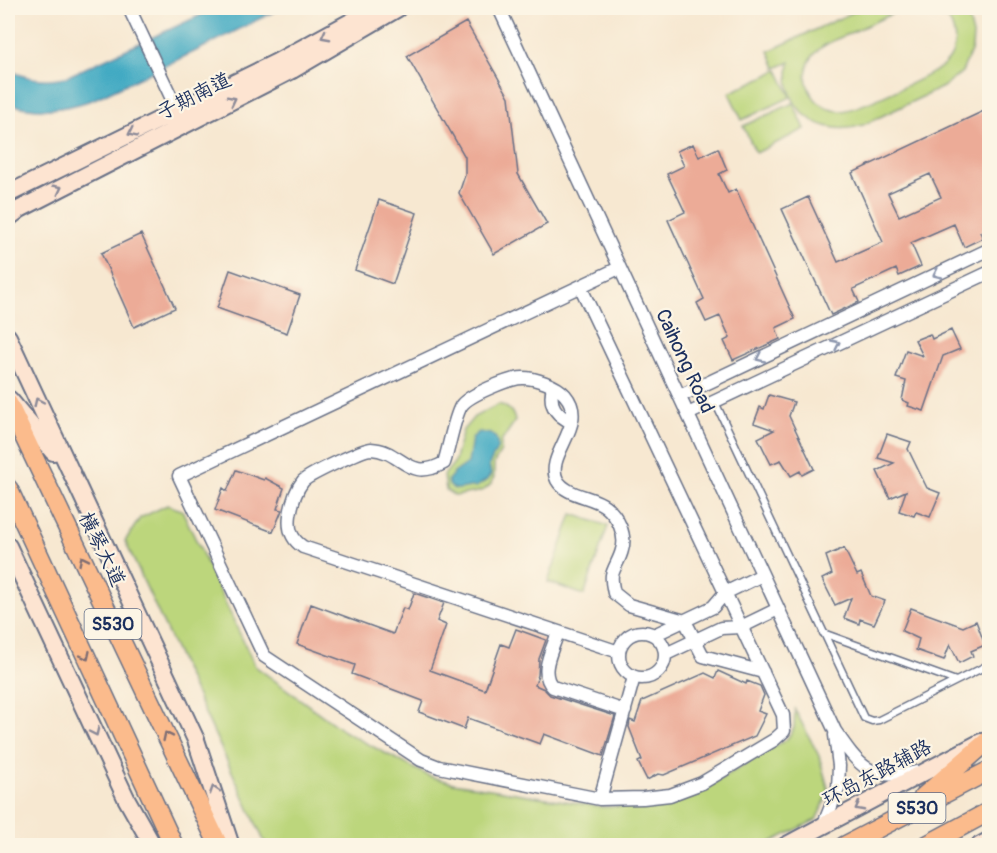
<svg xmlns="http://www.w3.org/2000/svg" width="997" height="853" viewBox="0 0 997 853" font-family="Pangolin,'LXGW WenKai TC',sans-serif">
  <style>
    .green { fill: #bcd67c; stroke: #6c826d; stroke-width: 1.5 }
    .water { fill: #43aac3; stroke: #2f6c90; stroke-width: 1.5 }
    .building { fill: #ecab97; fill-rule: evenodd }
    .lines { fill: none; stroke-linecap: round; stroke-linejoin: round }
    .lane-casing { stroke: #687086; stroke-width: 9 }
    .street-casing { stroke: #687086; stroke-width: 15 }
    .secondary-casing { stroke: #687086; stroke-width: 20 }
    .primary-casing { stroke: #687086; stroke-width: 21 }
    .lane { stroke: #fff; stroke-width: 6 }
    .street { stroke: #fff; stroke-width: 12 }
    .secondary { stroke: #fde4d1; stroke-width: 16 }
    .primary { stroke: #fbbb8c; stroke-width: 18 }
    .oneway { stroke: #8c8a98 }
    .oneway2 { stroke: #8d97ae }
    .oneway3 { stroke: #806e73 }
    .labels { text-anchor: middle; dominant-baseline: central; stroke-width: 4.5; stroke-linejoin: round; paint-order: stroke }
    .shield { fill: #fcf5e5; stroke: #5e6a86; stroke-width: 1.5 }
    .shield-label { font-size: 18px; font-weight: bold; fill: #1b2f5e }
    .street-label { font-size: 20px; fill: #1b2f5e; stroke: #fcf5e5 }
  </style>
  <rect width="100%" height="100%" fill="#fcf5e5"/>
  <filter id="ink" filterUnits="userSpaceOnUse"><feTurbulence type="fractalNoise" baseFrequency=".0167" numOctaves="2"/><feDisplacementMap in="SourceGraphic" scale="12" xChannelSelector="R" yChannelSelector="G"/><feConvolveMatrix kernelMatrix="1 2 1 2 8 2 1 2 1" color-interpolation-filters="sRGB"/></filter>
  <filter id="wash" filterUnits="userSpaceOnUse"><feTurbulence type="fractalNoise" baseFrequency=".008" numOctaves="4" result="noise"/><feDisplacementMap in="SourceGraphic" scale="24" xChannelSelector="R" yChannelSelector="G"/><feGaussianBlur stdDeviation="1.35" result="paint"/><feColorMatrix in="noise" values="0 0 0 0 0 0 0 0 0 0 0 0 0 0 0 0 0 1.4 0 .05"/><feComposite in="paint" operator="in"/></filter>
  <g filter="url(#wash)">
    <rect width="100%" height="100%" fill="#f7e8d1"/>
    <path class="green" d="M862 8H904C885 17 866 26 846 35 837 39 826 43 818 50 814 54 810 60 808 65 801 87 817 110 840 111 854 112 932 75 944 65 962 48 956 18 934 8H962L970 23 973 35 972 48 962 72 943 87 863 125C821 139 778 108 790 62L776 68 769 51Z
      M778 70 791 97 742 120 729 93Z
      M793 103 805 129 756 153 743 126Z
      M499 404C509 408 513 411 515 421L501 442V451L494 463V477L490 485 484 490 477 492 455 496 446 490 444 475 454 463 463 430 474 417Z
      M167 505 182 510 255 666 345 732 429 776 453 783 602 807 669 804 694 795 787 739 794 728 795 710 819 756 829 792 816 820 765 845H266L125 541 140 518Z
      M572 514 608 526 584 595 548 582Z"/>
    <path class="water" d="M216 8H281L194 52 92 100C63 110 36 113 8 103V69C26 80 46 81 66 77Z
      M479 432 491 434 496 438 498 447 489 465 491 474 487 480 476 487C466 485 457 494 449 485L448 480 454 473 468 463 472 438Z"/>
    <g id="blocks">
      <path class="building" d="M466 22 509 97 518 174 547 224 494 254 459 193 465 175V157L407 56Z
        M990 108V227L980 232 983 238 964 247 954 224 911 243 921 266 899 276 896 269 853 289 859 302 831 315 782 209 808 197 838 262 883 242 852 173ZM930 174 941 197 899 216 888 193Z
        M693 144 699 157 718 148 727 170 719 174 728 193 736 189 795 319 776 328 780 339 733 360 724 341 730 338 720 316 706 322 697 303 704 299 668 220 685 212 667 174 684 166 677 151Z
        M379 200 417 213 393 284 355 270Z
        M141 234 175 308 134 327 101 253Z
        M230 270 300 295 287 333 217 308Z
        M951 330 960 349 943 356 924 411 908 406 909 403 902 400 906 381 896 378 906 350 923 356 915 340 930 334 932 339Z
        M769 395 794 402 789 416 814 469 802 475 800 471 791 476 781 460 771 464 758 438 774 430 754 423 760 407 764 409Z
        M887 434 911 442 908 449 927 488 940 493 930 517 916 512 914 516 899 511 906 491 890 498 877 471 894 463 878 458Z
        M236 470 264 480 265 478 284 488 277 509 282 510 273 532 215 510 223 488 227 491Z
        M844 548 857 575 861 573 871 596 885 601 874 624 860 619 859 624 844 618 851 598 835 605 822 579 832 574 826 556Z
        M414 593 444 603 437 621 446 625 430 670 485 690 501 644 509 647 516 629 546 640 539 659 538 675 535 685 544 689 550 695 615 716 603 756 544 734 540 744 468 718 464 729 419 712 423 701 352 674 355 665 297 644 311 604 393 634 403 608 408 610Z
        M911 608 963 627 976 621 985 645 971 651 973 656 959 663 950 644 944 660 916 650 919 639 902 631Z
        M718 671 746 684 747 681 760 686 764 695 758 711 766 714 755 736 664 775 658 774 647 780 638 762 642 760 629 727 630 720 635 722 642 701 705 673 715 678Z"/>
    </g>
  </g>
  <g filter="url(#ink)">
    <use href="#blocks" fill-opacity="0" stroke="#687086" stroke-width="1.5"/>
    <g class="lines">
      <defs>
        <path id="lane" d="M715 402 864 718 872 721 879 720 990 664
          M823 633 956 681"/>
        <path id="street" d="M129 8 181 118
          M499 8 835 731C859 766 870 782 916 772
          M581 288 783 715 784 731 774 740 702 783 670 795 643 798 600 799 439 767 421 760 264 656 179 476 619 268
          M553 387C548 405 556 415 571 422
          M680 396 990 249
          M688 414 990 272
          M619 655a23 23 0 1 1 46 0a23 23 0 1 1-46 0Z
          M558 632C553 649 538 673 553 687L625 711
          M654 635 713 607 725 593 762 575
          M619 652 303 547C291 539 288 529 290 515 292 503 295 491 303 481 309 475 363 449 371 449 402 450 407 483 444 463 449 448 454 418 461 406 468 395 510 378 523 378 535 378 556 385 565 395 590 424 544 455 557 480 566 496 592 496 605 506 617 515 627 535 622 550 620 559 614 567 612 575 611 581 613 588 614 593L629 605 685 621 703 656 763 672
          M666 654 721 628 741 627 778 609
          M600 799 634 677
          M823 826 838 789 839 766 835 735"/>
        <path id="secondary" d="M8 194 275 63 376 8
          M8 218 20 209 292 70 398 8
          M8 337 196 740 231 846
          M10 400 53 452
          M8 546 126 798 153 846
          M785 846 981 742
          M979 846 990 840"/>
        <path id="primary" d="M8 403 219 846
          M8 488 174 846
          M923 797 990 739
          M844 846 990 770
          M925 846 990 811"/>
      </defs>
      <use href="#lane" class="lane-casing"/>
      <use href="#street" class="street-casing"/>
      <use href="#secondary" class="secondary-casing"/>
      <use href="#primary" class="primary-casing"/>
      <use href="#lane" class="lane"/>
      <use href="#street" class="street"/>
      <use href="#secondary" class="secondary"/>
      <use href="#primary" class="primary"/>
    </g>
    <defs><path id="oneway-chevron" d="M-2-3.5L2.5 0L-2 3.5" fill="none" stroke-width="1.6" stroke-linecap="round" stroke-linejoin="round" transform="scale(1.5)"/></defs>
    <g class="oneway">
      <use href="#oneway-chevron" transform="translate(325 36) rotate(152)"/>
      <use href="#oneway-chevron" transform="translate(232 100) rotate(-27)"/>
      <use href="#oneway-chevron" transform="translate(132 133) rotate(154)"/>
      <use href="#oneway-chevron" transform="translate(58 189) rotate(-27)"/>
      <use href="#oneway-chevron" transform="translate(38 402) rotate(-115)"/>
      <use href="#oneway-chevron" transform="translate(95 732) rotate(65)"/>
      <use href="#oneway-chevron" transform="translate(214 790) rotate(-108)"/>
      <use href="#oneway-chevron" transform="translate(859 807) rotate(152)"/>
    </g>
    <g class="oneway2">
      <use href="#oneway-chevron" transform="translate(937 274) rotate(155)"/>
      <use href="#oneway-chevron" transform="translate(836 344) rotate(-25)"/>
      <use href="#oneway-chevron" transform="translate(760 358) rotate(155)"/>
    </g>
    <g class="oneway3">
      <use href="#oneway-chevron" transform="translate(83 560) rotate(-116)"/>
      <use href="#oneway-chevron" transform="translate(86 656) rotate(65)"/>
      <use href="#oneway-chevron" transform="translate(167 736) rotate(-116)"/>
    </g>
  </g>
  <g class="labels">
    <g class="shield">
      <rect x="84.5" y="609" width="57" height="30" rx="4.5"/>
      <rect x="888.5" y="793" width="57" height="30" rx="4.5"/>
    </g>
    <g class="shield-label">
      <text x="113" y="624">S530</text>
      <text x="917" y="808">S530</text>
    </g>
    <g class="street-label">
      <text transform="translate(194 96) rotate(-27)">子期南道</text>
      <text transform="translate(685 361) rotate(65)">Caihong Road</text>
      <text transform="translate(102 549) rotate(64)">横琴大道</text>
      <text transform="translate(877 773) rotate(-28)">环岛东路辅路</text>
    </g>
  </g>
  <rect width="997" height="853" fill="none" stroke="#fcf5e5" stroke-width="30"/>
</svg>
